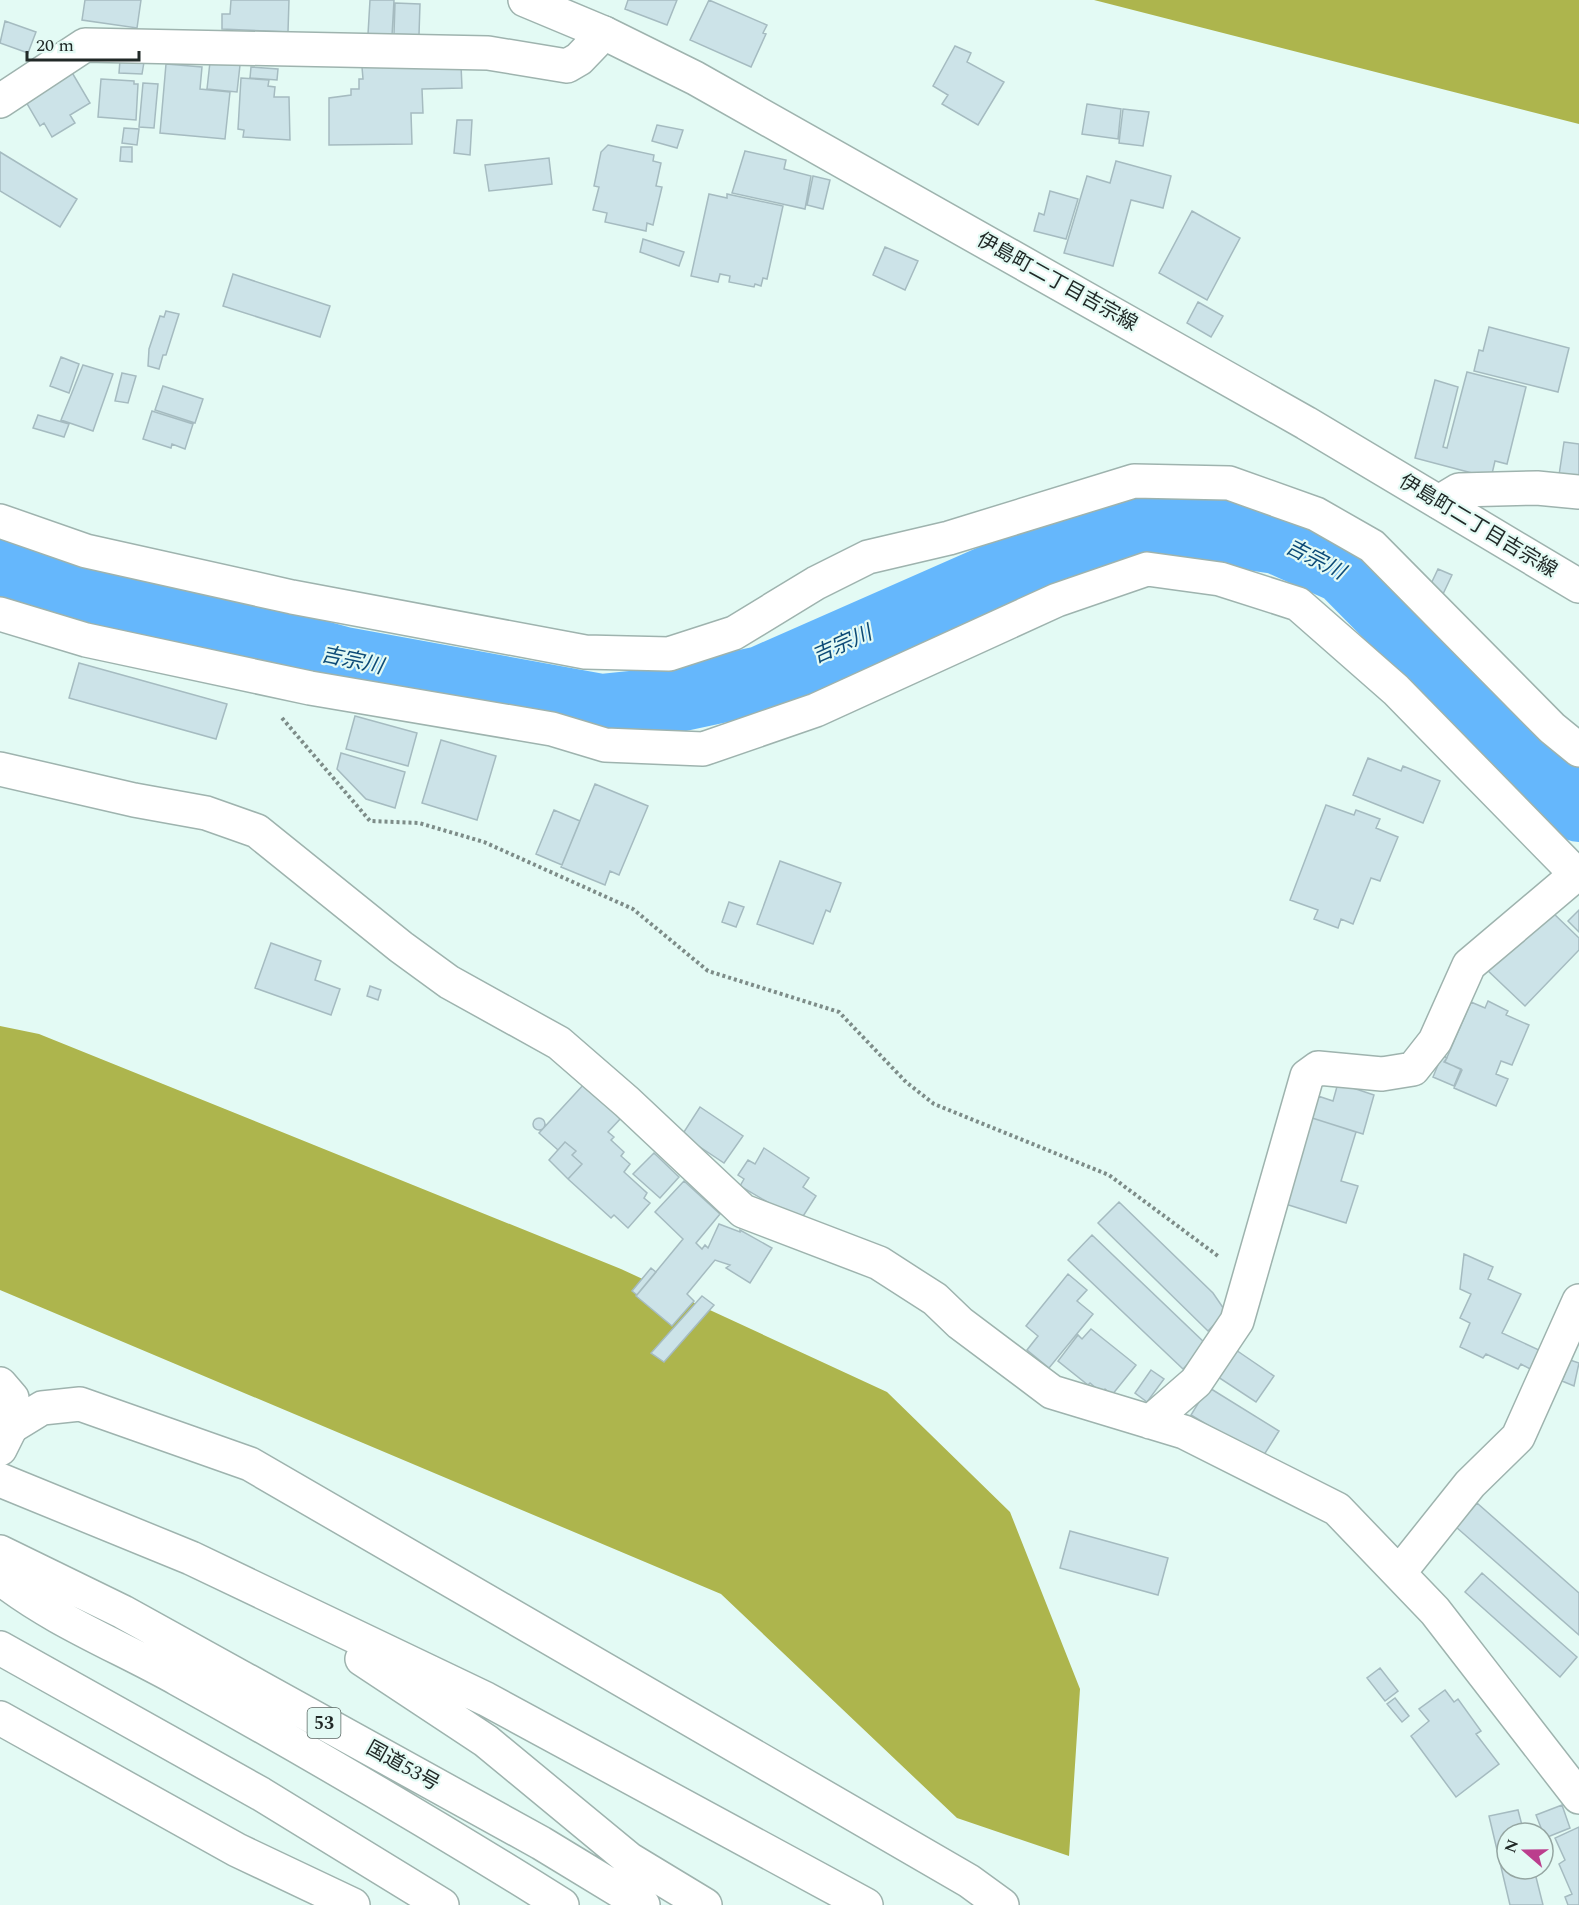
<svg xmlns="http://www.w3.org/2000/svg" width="1579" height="1905" viewBox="0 0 1579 1905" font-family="Spectral,'Noto Sans JP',serif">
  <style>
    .forest { fill: #adb54d }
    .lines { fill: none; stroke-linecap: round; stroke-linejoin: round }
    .river { stroke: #65b7fc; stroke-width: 68 }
    .building { fill: #cce3e8; stroke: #a5bbc0; stroke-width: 1.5 }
    .street-casing { stroke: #9eb3ae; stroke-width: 36 }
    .secondary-casing { stroke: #9eb3ae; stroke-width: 36 }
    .highway-casing { stroke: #9eb3ae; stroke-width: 36 }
    .path { stroke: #7d8c88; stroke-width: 4; stroke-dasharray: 3 3; stroke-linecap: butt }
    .street { stroke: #fff; stroke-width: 33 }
    .secondary { stroke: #fff; stroke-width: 33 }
    .highway { stroke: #fff; stroke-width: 33 }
    .labels { text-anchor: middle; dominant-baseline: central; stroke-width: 4.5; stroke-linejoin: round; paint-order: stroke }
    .shield { fill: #e3faf4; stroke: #5b6864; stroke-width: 1.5 }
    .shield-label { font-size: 18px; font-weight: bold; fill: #212927 }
    .street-label { font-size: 20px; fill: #212927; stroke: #e3faf4 }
    .water-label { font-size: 21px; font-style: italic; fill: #0d4b77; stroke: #e3faf4 }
  </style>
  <rect width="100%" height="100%" fill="#e3faf4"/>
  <path class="forest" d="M1094 0H1579V124Z
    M0 1026 39 1034 621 1269 887 1392 1010 1512 1080 1689 1069 1856 957 1818 721 1594 0 1290Z"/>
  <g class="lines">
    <path class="river" d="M0 567 344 661 601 708 659 702 761 680 1036 559 1137 524 1210 530 1277 540 1344 570 1579 808"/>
  </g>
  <path class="building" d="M85 0H141L137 28 82 20Z
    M231 0H289L288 32 222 29V14H230Z
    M370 0H394L392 36 368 34Z
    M628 0H677L667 25 625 9Z
    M709 0 767 25 763 33 766 34 751 67 690 40Z
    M395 3 420 4 419 35 394 34Z
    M5 21 36 32 28 53 0 43Z
    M955 46 971 53 967 62 1004 82 978 125 942 104 948 95 933 86Z
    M120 60 144 62 142 74 119 73Z
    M210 62 240 65 237 92 207 89Z
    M67 64 90 103 70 115 75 123 52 137 44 123 40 126 26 102Z
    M166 64 202 67 200 89 230 92 225 139 160 133Z
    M461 65 462 88 422 89 423 113H411L412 144 329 145V98L351 95V89H359V79H363L362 67Z
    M251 67 278 69 277 80 250 78Z
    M241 78 269 80 268 86 275 87 274 97H289L290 140 243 137 244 130 238 129Z
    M101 79 134 81V84H138L136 120 98 117Z
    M143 83 158 84 154 128 139 127Z
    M1087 104 1121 109 1118 139 1082 134Z
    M1123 109 1149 112 1143 146 1119 143Z
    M457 120H472L470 155 454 153Z
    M657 125 683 130 677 148 652 141Z
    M124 128 139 129 137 145 122 143Z
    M608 145 654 155 653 161 661 163 656 186 662 187 653 225 647 223 646 231 605 222 607 213 593 210 599 187 594 186 601 152Z
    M121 147H132V162L120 161Z
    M745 151 786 160 784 169 811 176 805 209 732 193Z
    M0 152 77 199 60 227 0 191Z
    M549 158 552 184 489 191 485 165Z
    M1116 161 1171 176 1163 208 1131 200 1113 266 1064 253 1087 176 1110 183Z
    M813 176 830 180 823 209 807 205Z
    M1050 191 1078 199 1066 239 1034 231 1039 213 1044 215Z
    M709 194 727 198V194L783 206 767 279 763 278 761 286 755 284 754 287 729 282 730 276 720 274 718 282 691 276Z
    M1192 211 1240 238 1207 300 1159 273Z
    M643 239 684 252 679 266 640 252Z
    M885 247 918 261 905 290 873 275Z
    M233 274 330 306 320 337 223 306Z
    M1198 302 1223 316 1211 337 1187 323Z
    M166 311 179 314 166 355H163L159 369 148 366 149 349 160 316 164 317Z
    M1489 327 1569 348 1558 392 1474 371 1479 350 1483 351Z
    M61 357 79 364 69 393 50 386Z
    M83 365 113 374 93 431 61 420Z
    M1467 372 1526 387 1507 464 1495 461 1491 478 1415 458 1435 380 1458 387 1443 447 1447 448Z
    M122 373 136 376 128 403 115 401Z
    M163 386 203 399 195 423 155 410Z
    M152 411 193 424 185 449 172 444 171 448 143 439Z
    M38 415 69 424 64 437 33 428Z
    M1564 442 1579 444V477L1559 475Z
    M1438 569 1452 575 1443 594 1429 588Z
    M79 663 227 704 216 739 69 698Z
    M355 716 417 733 408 766 346 749Z
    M441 740 496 756 477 820 422 803Z
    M341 753 405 772 395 808 366 799 337 769Z
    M1368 758 1401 771 1403 766 1440 781 1423 823 1353 795Z
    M595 784 648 806 619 875 610 871 605 885 561 867Z
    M1326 805 1354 815 1356 810 1380 819 1376 828 1398 837 1380 881 1371 878 1353 924 1341 919 1338 928 1314 919 1318 910 1290 900Z
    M554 810 580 821 562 865 536 854Z
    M780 861 841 883 830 912 826 910 813 944 757 924Z
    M729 902 744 907 736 927 722 922Z
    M1579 910V932L1568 921Z
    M1552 912 1579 938V950L1525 1006 1484 967Z
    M271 943 321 961 315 980 340 989 331 1015 255 988Z
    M370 986 381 990 378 1000 367 996Z
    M1488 1001 1508 1011 1506 1015 1529 1025 1512 1065 1501 1061 1496 1074 1508 1079 1496 1106 1454 1088 1462 1070 1445 1062 1471 1002 1485 1008Z
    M1442 1055 1447 1058 1444 1062 1461 1069 1454 1086 1433 1077Z
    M585 1083 622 1117 608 1132 614 1137 611 1140 624 1152 621 1156 630 1164 624 1172 647 1193 644 1198 650 1203 628 1228 614 1215 611 1218 568 1179 582 1164 572 1155 576 1151 565 1142 558 1150 539 1133Z
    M1338 1083 1374 1095 1363 1134 1312 1118 1318 1096 1333 1101Z
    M700 1107 743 1136 724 1163 682 1135Z
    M1306 1116 1356 1132 1341 1181 1358 1186 1346 1223 1279 1202Z
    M533 1124a6 6 0 1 1 12 0a6 6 0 1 1-12 0Z
    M565 1142 576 1151 572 1155 582 1164 568 1179 549 1160Z
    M764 1148 809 1178 803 1187 816 1196 800 1221 740 1186 744 1179 738 1175 748 1160 755 1164Z
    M654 1153 679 1177 660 1198 633 1174Z
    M684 1181 720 1214 696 1243 702 1249 705 1245 708 1248 719 1224 740 1232V1230L772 1248 750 1283 726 1268 730 1265 715 1260 687 1294 694 1301 672 1326 636 1296 683 1239 655 1212Z
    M1119 1202 1213 1293 1226 1312 1208 1331 1098 1223Z
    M1092 1235 1207 1345 1183 1369 1068 1260Z
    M1464 1254 1493 1267 1488 1279 1521 1294 1502 1333 1539 1350 1530 1369 1521 1364 1518 1369 1486 1354 1483 1358 1460 1347 1470 1323 1460 1318 1471 1294 1460 1289Z
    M651 1268 656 1272 637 1295 632 1291Z
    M1068 1274 1087 1290 1077 1301 1093 1314 1049 1368 1027 1350 1038 1336 1026 1326Z
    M702 1296 714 1305 664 1362 651 1353Z
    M1091 1329 1136 1365 1112 1395 1105 1389 1102 1393 1090 1383 1088 1385 1058 1361 1078 1335 1082 1339Z
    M1233 1348 1274 1376 1256 1402 1215 1375Z
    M1570 1360 1579 1363 1574 1386 1562 1381Z
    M1151 1370 1164 1379 1147 1402 1135 1393Z
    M1208 1387 1279 1431 1262 1458 1191 1415Z
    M1477 1503 1579 1593V1635L1456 1527Z
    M1070 1531 1168 1558 1158 1595 1060 1568Z
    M1482 1573 1577 1657 1560 1677 1465 1592Z
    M1380 1668 1398 1691 1385 1701 1367 1678Z
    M1445 1690 1454 1702 1458 1699 1481 1731 1476 1734 1499 1764 1456 1797 1411 1736 1429 1721 1419 1709Z
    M1395 1698 1409 1716 1402 1722 1387 1704Z
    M1562 1805 1570 1828 1545 1838 1536 1815Z
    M1518 1810 1524 1833H1507V1869H1534L1543 1905H1510L1489 1816Z
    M1579 1827V1905H1568L1565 1897 1572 1894 1559 1864 1565 1860 1555 1838Z"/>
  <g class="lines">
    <defs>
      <path id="street" d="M0 101 85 45 488 53 567 66 579 59 604 33
        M1439 502 1459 490 1537 488 1579 492
        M0 521 86 551 292 597 585 652 669 654 734 633 816 583 868 557 949 538 1134 481 1229 483 1316 514 1372 546 1552 728 1579 750
        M0 614 86 640 310 688 552 729 605 745 703 749 816 710 1057 600 1147 569 1220 579 1298 604 1396 690 1579 877
        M0 769 134 800 206 813 257 831 401 947 449 982 559 1043 627 1102 743 1211 879 1263 935 1299 960 1323 1052 1392 1184 1432 1337 1509 1435 1611 1579 1797
        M0 1384 12 1398 11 1427 42 1408 80 1404 250 1464 969 1881 1002 1905
        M1150 1422 1196 1382 1237 1321 1307 1076 1318 1068 1382 1074 1413 1069 1435 1041 1469 965 1579 872
        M1399 1573 1470 1484 1518 1437 1579 1301
        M0 1648 261 1794 442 1905
        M0 1718 237 1850 353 1905"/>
      <path id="secondary" d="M525 0 604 33 695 78 1306 423 1579 586
        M0 1449 11 1427"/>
      <path id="highway" d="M0 1480 191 1558 486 1699 866 1905
        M0 1552 123 1612 541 1843 643 1905
        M0 1578C53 1620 119 1646 178 1679 308 1751 436 1826 562 1905
        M362 1659 486 1741 629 1859 705 1905"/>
    </defs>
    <use href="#street" class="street-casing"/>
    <use href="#secondary" class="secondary-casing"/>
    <use href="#highway" class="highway-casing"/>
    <path class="path" d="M282 718 370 821 419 823 484 842 633 909 708 971 839 1012 906 1082 934 1104 1109 1175 1218 1256"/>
    <use href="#street" class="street"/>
    <use href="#secondary" class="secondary"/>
    <use href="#highway" class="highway"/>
  </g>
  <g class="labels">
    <rect class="shield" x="307.5" y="1708" width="33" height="30" rx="4.5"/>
    <g class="shield-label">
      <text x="324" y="1723">53</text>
    </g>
    <g class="street-label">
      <text transform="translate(1057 282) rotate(29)">伊島町二丁目吉宗線</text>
      <text transform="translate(1478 526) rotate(31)">伊島町二丁目吉宗線</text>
      <text transform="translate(403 1766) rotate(29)">国道53号</text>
    </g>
    <g class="water-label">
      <text transform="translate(1315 560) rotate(27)">吉宗川</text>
      <text transform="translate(842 645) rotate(-24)">吉宗川</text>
      <text transform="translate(352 661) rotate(12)">吉宗川</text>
    </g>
  </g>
  <g transform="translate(1525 1851) rotate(290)"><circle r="28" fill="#e3faf4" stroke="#95a6a2" stroke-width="1.5"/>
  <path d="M0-4.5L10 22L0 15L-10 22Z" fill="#bb3e8d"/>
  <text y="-9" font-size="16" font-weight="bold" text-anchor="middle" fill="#212927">N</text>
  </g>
  <path d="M27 51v9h112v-9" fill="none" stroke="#212927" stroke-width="3"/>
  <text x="36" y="51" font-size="18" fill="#212927" stroke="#e3faf4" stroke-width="4.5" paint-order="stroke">20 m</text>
</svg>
